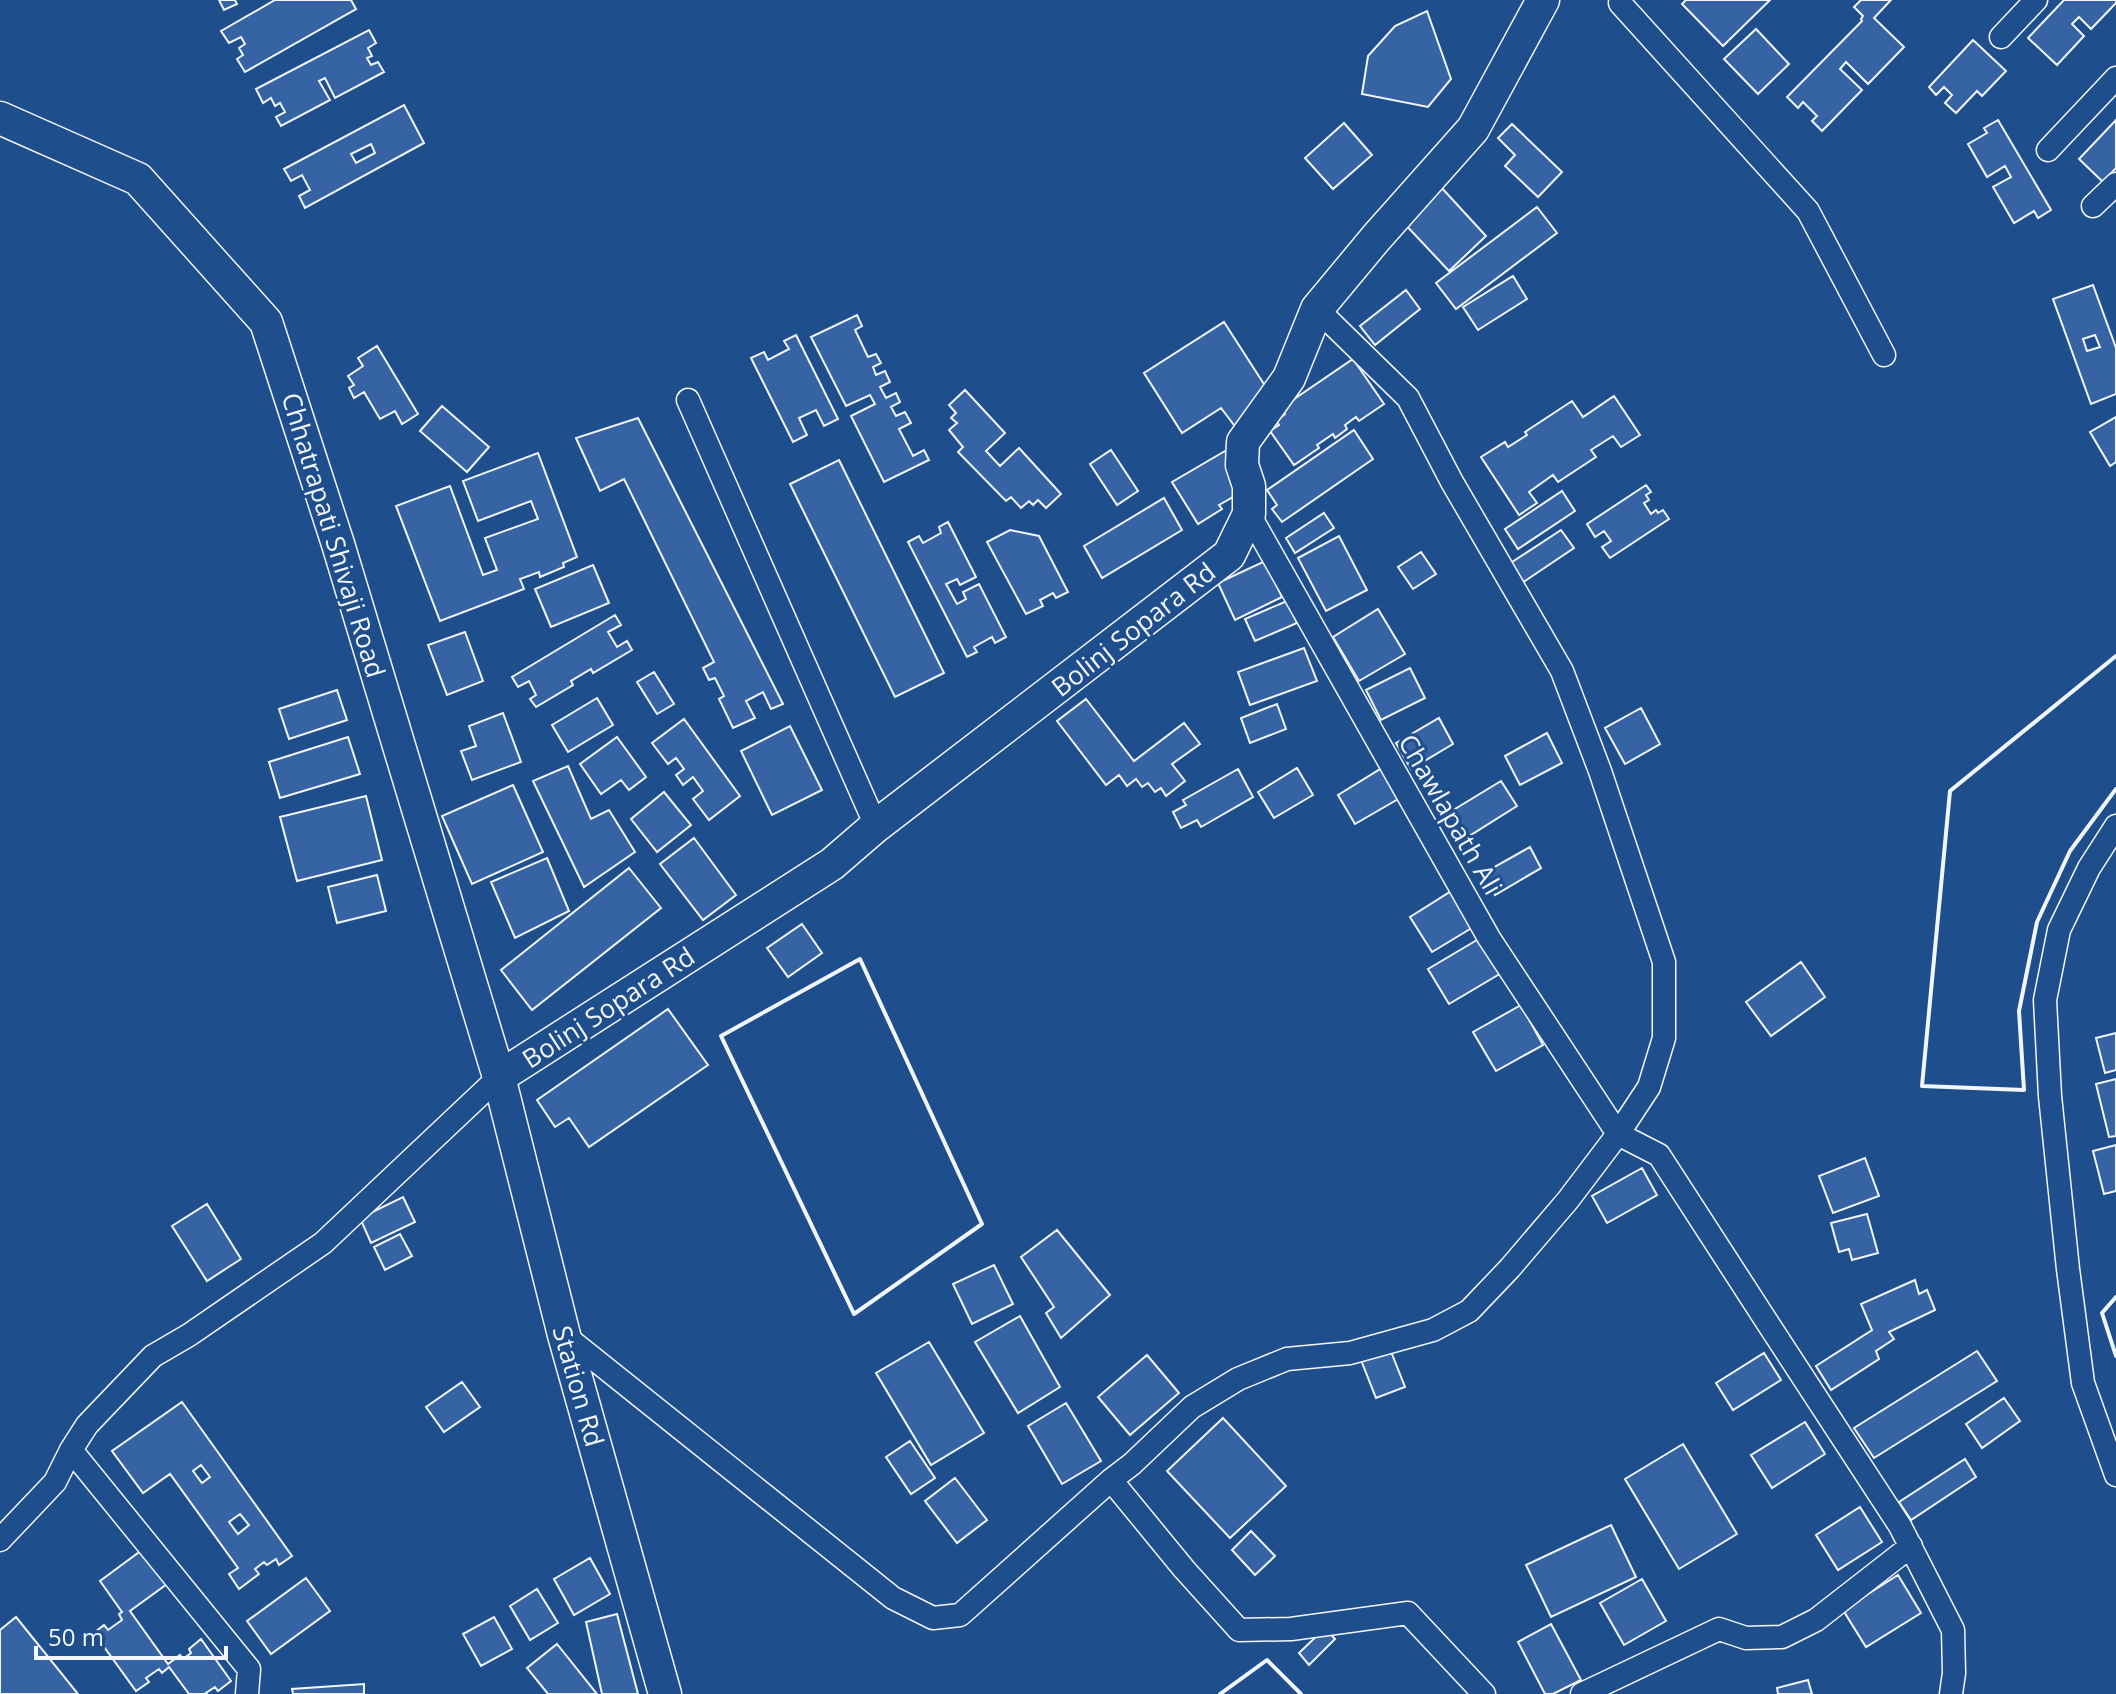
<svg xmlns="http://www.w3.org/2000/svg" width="2116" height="1694" viewBox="0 0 2116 1694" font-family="'Open Sans',sans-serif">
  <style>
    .building { fill: #3563a3; stroke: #f2f6ff; stroke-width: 2; fill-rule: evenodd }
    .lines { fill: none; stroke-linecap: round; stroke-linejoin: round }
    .minor-casing { stroke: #f2f6ff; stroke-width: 25 }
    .secondary-casing { stroke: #f2f6ff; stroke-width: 35 }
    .minor { stroke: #1f4e8c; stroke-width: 22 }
    .secondary { stroke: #1f4e8c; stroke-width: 32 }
    .wall { stroke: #f2f6ff; stroke-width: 4 }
    .labels { text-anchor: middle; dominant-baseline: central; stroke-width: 6; stroke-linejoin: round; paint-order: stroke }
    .street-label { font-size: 26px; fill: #f2f6ff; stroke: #1f4e8c }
  </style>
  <rect width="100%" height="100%" fill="#1f4e8c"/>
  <path class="building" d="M219 0H235L237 4 224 10Z
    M275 0H351L356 9 245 72 237 59 243 55 239 48 245 44 241 37 229 43 221 31Z
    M1686 0H1770L1723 46 1682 4Z
    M1861 0H1891L1874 18 1904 47 1868 84 1846 62 1840 69 1862 90 1822 131 1812 121 1817 116 1803 102 1798 108 1787 97 1862 21 1861 19 1863 16 1854 7Z
    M2064 0H2116V3L2091 29 2079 17 2072 24 2084 36 2057 65 2028 38Z
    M1427 11 1451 79 1428 107 1362 94 1368 56 1395 26Z
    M1756 29 1789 64 1758 94 1724 59Z
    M369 30 376 43 368 48 372 56 367 58 371 65 378 62 384 72 335 98 325 78 319 81 330 100 281 126 276 117 285 112 280 103 275 106 271 98 263 103 256 89Z
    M1973 40 2006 71 1982 96 1977 91 1956 113 1945 103 1952 95 1944 87 1936 95 1929 87Z
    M404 105 424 143 305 208 299 196 310 190 302 175 291 181 284 169ZM371 144 375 153 356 163 351 154Z
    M1998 120 2051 210 2038 218 2034 211 2014 223 1993 187 2011 177 2005 166 1987 177 1968 144 1987 133 1984 128Z
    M2116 120V168L2103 182 2079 159Z
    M1344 123 1372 155 1333 189 1305 158Z
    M1512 124 1562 172 1538 197 1505 166 1515 155 1498 138Z
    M1440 186 1486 236 1449 271 1402 221Z
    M1537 207 1557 233 1456 309 1436 283Z
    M1513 276 1527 299 1478 330 1463 307Z
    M2093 285 2116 348V394L2091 404 2053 299ZM2095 335 2100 347 2087 351 2083 339Z
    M1406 290 1420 309 1375 345 1360 326Z
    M857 315 862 326 855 330 868 357 876 354 881 363 873 367 876 375 885 371 890 382 880 387 886 398 896 393 900 402 891 407 896 416 905 412 911 423 899 429 913 456 924 450 929 460 884 482 851 416 875 404 870 395 846 406 811 337Z
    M1224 322 1271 395 1240 433 1221 408 1182 433 1144 373Z
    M796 335 838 419 824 426 816 410 799 418 807 435 793 442 751 358 764 352 768 360 789 349 784 341Z
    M377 346 418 414 402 424 395 411 380 419 364 392 354 398 349 388 354 385 348 376 363 366 358 358Z
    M1353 359 1384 404 1359 421 1356 417 1345 425 1347 429 1335 438 1333 434 1317 445 1319 448 1294 465 1270 431 1279 425 1276 421 1285 414 1281 408Z
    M965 390 1005 433 986 451 1000 466 1019 448 1061 494 1046 508 1038 500 1033 505 1029 501 1021 508 1011 497 1006 501 958 452 963 447 949 430 957 423 951 418 956 413 949 405Z
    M1614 396 1640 435 1621 447 1613 436 1591 450 1596 457 1558 482 1553 475 1529 492 1537 503 1519 515 1481 457 1505 442 1508 447 1527 435 1525 432 1572 401 1583 417Z
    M442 406 489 447 467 472 420 431Z
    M2116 417V462L2110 466 2090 432Z
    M638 418 783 704 771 709 763 692 746 701 755 718 733 728 719 699 724 696 715 678 709 680 703 668 714 662 624 479 600 491 576 438Z
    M1354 430 1373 459 1282 522 1272 509 1277 505 1267 490Z
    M1111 450 1138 491 1117 505 1090 464Z
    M1225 451 1244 482 1240 493 1219 505 1222 509 1198 524 1172 482Z
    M538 453 577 557 563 563 564 567 540 577 539 572 520 579 524 589 440 621 396 506 450 486 483 575 497 570 485 538 538 519 531 501 478 521 463 481Z
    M839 460 944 673 895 697 790 484Z
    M1646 485 1651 492 1646 495 1649 500 1644 503 1651 514 1656 510 1658 513 1663 510 1669 519 1610 558 1602 547 1611 541 1604 531 1595 537 1587 524Z
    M1562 491 1575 511 1518 549 1505 529Z
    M1164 498 1182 530 1102 578 1084 546Z
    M1324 513 1334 528 1295 553 1286 538Z
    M948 522 976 577 960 585 957 579 946 584 957 604 966 599 963 592 979 584 1006 637 995 643 992 637 974 647 977 652 967 657 908 542 919 536 923 543 941 533 939 527Z
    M1010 530 1039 536 1068 592 1056 598 1053 593 1040 600 1043 606 1026 614 987 542Z
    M1561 530 1574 548 1522 583 1509 564Z
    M1339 536 1367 590 1326 611 1298 558Z
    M1421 552 1436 574 1413 589 1398 567Z
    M1265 561 1282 597 1235 620 1218 583Z
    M593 565 609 603 551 627 535 589Z
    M1287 601 1297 623 1255 641 1245 619Z
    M1378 609 1405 654 1359 681 1333 637Z
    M615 615 621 625 608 632 617 647 627 641 632 650 593 673 591 669 571 681 573 685 536 707 530 699 536 695 529 681 518 687 512 677Z
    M465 632 483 681 447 695 428 645Z
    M1304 648 1317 681 1250 705 1238 672Z
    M1410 668 1425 698 1381 720 1366 690Z
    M654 672 674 704 657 714 637 682Z
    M337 690 347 720 289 739 279 709Z
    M597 698 613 725 568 752 552 725Z
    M1086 699 1134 761 1184 723 1200 744 1172 764 1185 781 1166 796 1161 788 1155 792 1148 783 1142 787 1136 779 1127 786 1119 775 1106 785 1057 721Z
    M1277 704 1286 729 1250 743 1241 718Z
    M1641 708 1660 744 1625 764 1605 728Z
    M503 713 521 762 472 780 461 751 476 746 469 726Z
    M1439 718 1453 744 1411 769 1396 743Z
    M684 719 740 796 709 820 693 799 703 791 693 777 683 785 676 775 684 769 676 758 668 764 652 743Z
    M790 726 822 790 772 815 741 751Z
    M1547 733 1562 763 1520 785 1505 756Z
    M348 737 360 774 280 798 269 762Z
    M617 737 646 777 629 790 621 780 601 794 580 764Z
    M568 766 591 819 609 810 635 852 584 887 533 781Z
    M1297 768 1313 795 1274 818 1258 792Z
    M1382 768 1400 798 1355 824 1338 795Z
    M1238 769 1253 797 1201 827 1197 820 1181 828 1173 812 1186 805 1183 800Z
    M1501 781 1517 806 1466 838 1450 812Z
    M513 785 543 852 472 884 442 816Z
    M664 792 691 825 657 852 631 819Z
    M366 796 382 860 297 881 280 817Z
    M694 838 736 895 703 920 660 864Z
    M1530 847 1541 868 1495 895 1484 873Z
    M547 858 569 911 515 938 491 882Z
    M629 868 661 908 532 1010 501 970Z
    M377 875 386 911 337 923 328 887Z
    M1453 890 1475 926 1432 952 1410 917Z
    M802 924 822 953 788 977 767 948Z
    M1482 937 1503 972 1449 1004 1428 969Z
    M1801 962 1825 997 1771 1036 1746 1002Z
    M1521 1005 1543 1045 1496 1071 1473 1032Z
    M668 1009 708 1065 589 1147 569 1118 555 1127 537 1100Z
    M2116 1033V1070L2105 1073 2096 1038Z
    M2116 1079V1136L2109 1137 2096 1084Z
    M2116 1145V1191L2104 1194 2093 1151Z
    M1865 1158 1879 1196 1833 1213 1819 1176Z
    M1642 1168 1657 1195 1607 1223 1592 1196Z
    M403 1197 415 1222 371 1243 360 1218Z
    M207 1204 241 1259 207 1281 172 1226Z
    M1867 1214 1878 1253 1852 1260 1849 1249 1839 1252 1831 1223Z
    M1057 1230 1110 1295 1061 1338 1046 1313 1054 1307 1021 1257Z
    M400 1234 412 1256 385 1270 374 1247Z
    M994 1265 1013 1304 972 1324 953 1284Z
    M1915 1280 1919 1294 1927 1290 1935 1310 1889 1332 1894 1339 1876 1351 1879 1359 1831 1390 1816 1366 1872 1330 1861 1304Z
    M1020 1316 1060 1387 1018 1413 975 1342Z
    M929 1342 984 1433 931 1465 876 1373Z
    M1390 1349 1405 1387 1376 1398 1361 1360Z
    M1977 1351 1997 1381 1874 1458 1854 1428Z
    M1764 1353 1781 1380 1733 1410 1716 1383Z
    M1147 1355 1179 1393 1130 1435 1098 1397Z
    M462 1382 480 1407 444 1432 426 1407Z
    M2004 1398 2020 1421 1982 1448 1966 1424Z
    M182 1402 292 1556 279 1565 276 1559 267 1565 264 1562 255 1569 259 1574 239 1589 229 1574 238 1568 170 1474 143 1493 112 1451ZM201 1465 210 1477 202 1483 193 1471ZM240 1514 249 1525 238 1534 229 1522Z
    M1066 1403 1101 1461 1062 1484 1028 1426Z
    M1223 1418 1286 1486 1230 1538 1167 1471Z
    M1805 1422 1825 1454 1772 1488 1751 1455Z
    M910 1441 935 1478 911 1494 886 1457Z
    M1683 1444 1737 1534 1679 1569 1625 1479Z
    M1965 1459 1976 1477 1911 1520 1899 1502Z
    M955 1478 987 1520 957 1543 925 1501Z
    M1860 1507 1882 1542 1838 1570 1816 1535Z
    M1611 1525 1636 1577 1551 1617 1526 1565Z
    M1251 1531 1275 1556 1255 1575 1232 1550Z
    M142 1550 167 1584 130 1611 168 1664 180 1655 183 1659 191 1653 189 1649 201 1639 231 1681 218 1691 215 1687 206 1693 207 1694H189L169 1667 162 1673 159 1669 146 1678 149 1682 136 1691 94 1633 104 1625 108 1630 122 1620 119 1614 122 1612 100 1581Z
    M590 1558 610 1594 574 1615 554 1579Z
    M1898 1575 1921 1613 1866 1647 1843 1610Z
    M306 1578 330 1611 271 1654 247 1621Z
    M1642 1579 1666 1621 1624 1645 1600 1603Z
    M537 1589 558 1623 530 1640 510 1606Z
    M617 1614 638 1694H602L586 1622Z
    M16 1617 78 1694H0V1630Z
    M494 1617 512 1649 481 1666 463 1634Z
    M1551 1624 1581 1680 1553 1694H1545L1518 1642Z
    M1325 1628 1335 1639 1309 1665 1299 1653Z
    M557 1644 597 1694H548L527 1668Z
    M1808 1680 1812 1694H1778L1777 1688Z
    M364 1684V1694H293L292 1689Z"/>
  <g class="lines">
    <defs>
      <path id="minor" d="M1620 3 1808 211 1884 355
        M2001 37 2036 0
        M2048 150 2116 78
        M2093 206 2116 184
        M688 400 876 826
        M1249 514 1489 938 1618 1134
        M2116 826 2089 868 2059 930 2045 1000 2050 1096 2068 1269 2083 1383 2116 1475
        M1618 1134 1659 1155 1767 1322 1900 1526 1953 1630 1954 1673 1951 1694
        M564 1335 893 1598 933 1618 960 1615 1111 1480 1132 1464 1192 1407 1238 1379 1287 1359 1350 1353 1433 1330 1469 1311 1510 1268 1568 1200 1618 1134 1649 1087 1664 1038V962L1600 771 1562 671 1452 482 1408 398 1317 309
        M71 1450 249 1669 247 1694
        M1111 1480 1184 1569 1239 1630 1291 1629 1408 1613 1484 1694
        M0 1540 55 1482 71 1450 87 1425 153 1356 189 1335 323 1243 499 1077
        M1582 1694 1719 1629 1746 1638 1782 1637 1816 1620 1911 1546"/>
      <path id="secondary" d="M0 118 138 179 266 322 338 544 499 1077 564 1335 665 1694
        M499 1077 832 864 876 826 1229 555 1249 514V486L1242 465 1243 442 1289 378 1317 309 1376 238 1473 129 1543 0"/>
    </defs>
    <use href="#minor" class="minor-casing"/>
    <use href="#secondary" class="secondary-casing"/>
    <use href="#minor" class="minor"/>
    <use href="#secondary" class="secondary"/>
    <path class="wall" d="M2116 656 1950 791 1922 1086 2024 1090 2019 1011 2037 922 2070 851 2116 789
      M860 959 982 1224 854 1314 721 1036Z
      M2116 1297 2102 1313 2116 1356
      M1220 1694 1267 1660 1301 1694"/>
  </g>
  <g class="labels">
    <g class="street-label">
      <text transform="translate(334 535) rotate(73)">Chhatrapati Shivaji Road</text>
      <text transform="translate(1133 629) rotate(-38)">Bolinj Sopara Rd</text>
      <text transform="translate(1451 814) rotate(60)">Chawlapath Ali</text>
      <text transform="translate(608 1007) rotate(-33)">Bolinj Sopara Rd</text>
      <text transform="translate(579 1386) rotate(74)">Station Rd</text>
    </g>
  </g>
  <path d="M36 1646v12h190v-12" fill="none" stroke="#f2f6ff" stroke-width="4"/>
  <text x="48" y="1646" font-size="24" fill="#f2f6ff" stroke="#1f4e8c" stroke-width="6" paint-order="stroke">50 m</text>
</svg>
